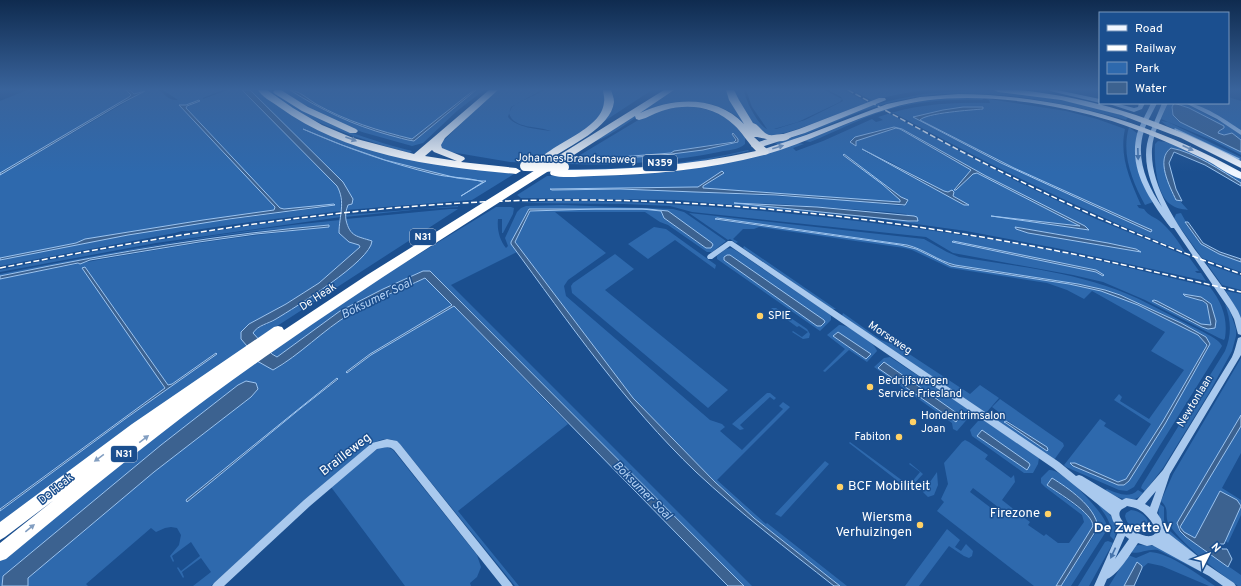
<svg xmlns="http://www.w3.org/2000/svg" width="1241" height="586" viewBox="0 0 1241 586" font-family="Overpass,sans-serif">
  <style>
    .green { fill: #2e69ad; fill-rule: evenodd }
    .water { fill: #3c6290; stroke: #9cc4f0 }
    .lines { fill: none; stroke-linecap: round; stroke-linejoin: round }
    .stream { stroke: #9cc4f0; stroke-width: 1.5 }
    .minor { fill: #a9c9ee; fill-rule: evenodd }
    .major { fill: #f0f6ff; fill-rule: evenodd }
    .highway { fill: #fff; fill-rule: evenodd }
    .rail { stroke: #fff; stroke-width: 1.5; stroke-dasharray: 6 2.5; stroke-linecap: butt }
    .highway-bridge { stroke: #fff; stroke-width: 10 }
    .oneway { fill: #829ec1 }
    .oneway2 { fill: #7b9ac1 }
    .oneway3 { fill: #4674ac }
    .poi-dot { fill: #ffd166; stroke: #1b4f8f; stroke-width: 1.5 }
    .labels { text-anchor: middle; dominant-baseline: central; stroke-width: 3; stroke-linejoin: round; paint-order: stroke }
    .shield { fill: #1b4f8f; stroke: #bbcadd; stroke-width: 1 }
    .shield-label { font-size: 10px; font-weight: bold; fill: #fff }
    .street-label { font-size: 11px; fill: #fff; stroke: #1b4f8f }
    .poi-label { font-size: 11px; fill: #fff; stroke: #1b4f8f; text-anchor: start }
    .water-label { font-size: 12px; font-style: italic; fill: #b5d3f5; stroke: #1b4f8f }
    .near-street-label { font-size: 13px; fill: #fff; stroke: #1b4f8f }
    .near-poi-label { font-size: 13px; fill: #fff; stroke: #1b4f8f; text-anchor: end }
    .near-neighbourhood-label { font-size: 14px; font-weight: bold; fill: #fff; stroke: #1b4f8f }
  </style>
  <rect width="100%" height="100%" fill="#1b4f8f"/>
  <path class="green" d="M27 90H126L131 96 0 173V101Z
    M130 90H159C165 95 170 101 178 100L163 90H223L203 98V99L227 90H242L337 186 340 193 341 211 250 222 188 231H182L175 233 0 266V260L88 242 186 225 334 206 284 209 280 208 186 108 199 100 186 105H179L275 207 274 210 203 220 85 239 76 243 0 258V175L145 91 134 94Z
    M250 90H258L284 110 312 126 424 162 514 174 472 200 346 210V207L352 202 353 199 343 182Z
    M267 90H271C313 121 361 138 412 151L410 153C360 139 307 124 267 90Z
    M279 90H290L327 112 351 122 379 132 414 141 476 90H484L457 111 423 143 412 146 362 132 327 118Z
    M296 90H474L412 139C378 130 344 120 313 102 307 98 299 95 296 90Z
    M496 90H542L511 107 508 117C517 128 537 129 551 131 538 126 513 129 509 113L512 107 518 103 545 90H604L606 110 586 130 533 163 510 162 445 151 441 147V143Z
    M609 90H652L597 126 611 94Z
    M675 90H728L734 104 755 137H754C748 130 743 122 736 116 710 97 670 97 643 113 631 120 607 139 595 141Z
    M734 90H744C745 100 758 125 767 129L752 107 746 90H825L842 99 840 102 798 122 774 129H776L805 120 843 101 841 97 828 90H844L867 102 871 100 852 90H927C907 92 886 96 867 103 847 109 784 138 768 135 755 132 739 102 734 90Z
    M972 90C1025 91 1077 102 1128 117L1126 120C1052 99 968 83 892 102 853 112 816 132 778 145L775 143 800 135 873 105 898 99 923 94Z
    M1228 97 1241 101V130L1192 103H1228Z
    M955 98H984L982 100C949 99 916 101 884 111 859 119 835 132 810 142L804 141 882 110 925 100Z
    M989 99 1066 111 1097 119 1125 129C1119 156 1130 180 1141 205H1137L1139 208 1144 209C1148 216 1155 217 1161 222 1171 231 1178 241 1185 252 1085 212 989 165 894 113L890 114 1022 184 1096 219 1189 257 1199 271H1195L1197 273H1201L1206 281 1056 248 966 231 866 217 677 200 521 198 517 195 547 176 633 175 678 171 701 167 798 143 804 144 793 148 796 151 823 141 872 119 876 122 883 120 878 117C915 104 951 102 990 103L989 100H986ZM963 107H982L924 117 920 119V120L1014 168 1145 227 1152 230 1151 232 1001 163 914 117 943 110ZM896 128 856 141 855 144 851 140 875 131 900 128 986 176 1085 226 1089 230 991 216 1080 226 977 173 973 174 956 190 954 189 971 170 900 129ZM862 150 890 162 944 191 948 192 952 190 954 192 953 196 969 205H964ZM844 154 901 197 907 199 903 206 834 199 695 192 620 189 552 190 550 189 694 187H698L722 171 724 173 703 186V188L900 202V200L882 184 843 155ZM735 203 779 204 889 212 906 214 916 222ZM1017 227 1108 243 1136 249 1141 252 1028 233Z
    M1168 103H1174C1170 112 1173 116 1180 122L1236 149 1241 152V155L1214 141 1161 119Z
    M1177 103H1184L1223 123 1241 135V140L1232 133 1221 135 1218 133V131L1224 128V126Z
    M683 106C711 108 728 114 745 138V144C739 150 727 150 719 152 669 162 615 166 565 164L645 116 658 111ZM733 133 737 143 731 144 656 156 594 159 671 153 674 151 735 141 732 134Z
    M1161 121 1168 122 1241 157V161L1202 142 1167 126Z
    M1129 127 1138 134 1137 150 1153 202 1145 205C1132 181 1121 154 1129 127Z
    M1158 141 1174 143 1241 178V183L1188 154 1171 149 1167 154 1176 200H1179L1188 210C1181 209 1175 208 1170 204 1156 194 1154 160 1155 144Z
    M748 150 749 151 683 165 591 172 561 169C623 170 687 165 748 150Z
    M558 201C627 201 695 205 763 211 856 220 947 231 1039 248 1096 259 1153 274 1210 287 1222 303 1228 318 1225 338L1224 340 1219 338 1145 300 1103 282 1073 275 953 253 926 237 692 212 670 206 624 204 518 203ZM953 243 1052 261 1096 270 1103 276 1096 272 1068 266ZM1186 294 1201 297 1211 304 1216 321 1208 329 1193 323 1152 301 1201 324 1211 325 1207 304Z
    M562 205 673 209 684 212 726 241 712 252H707L668 225 660 222 645 212H555L606 253 568 280 564 286 566 296 710 420 722 424 725 427 720 431 742 450 783 409 779 406 783 402 790 407 717 480 766 524 767 523 847 586H840L754 518 715 482 633 398 515 242 531 210 642 209 661 211 662 215C672 222 700 248 711 248L712 243 673 216C667 209 657 209 647 209H529L511 244 517 252 451 285 752 586H744L430 271H423L383 289 340 311 277 357 271 352 370 284 496 207H511L514 208 513 214 503 233H502V219H498C497 229 499 239 506 248L508 246 505 238 517 212 521 208 526 206Z
    M458 206V207L422 209 345 217V215Z
    M450 209H458L257 339 252 333 255 329 272 322 326 287 370 249 350 232 346 219Z
    M689 213 924 239 947 252 959 257C1008 265 1059 270 1106 286 1135 295 1162 311 1189 325 1197 329 1220 339 1222 346L1134 487 1127 491 1119 490 1066 467 1064 465 1100 419 1106 423 1104 426 1136 446 1151 424 1114 400 1119 394 1122 397 1120 401 1149 419 1184 370 1151 351 1165 332 1092 291 1084 299 1067 290 1047 283 950 268 912 250 904 248 759 227 754 229H743L733 239 738 242 736 243 730 239 728 240ZM717 218 907 245C924 249 938 261 955 265L1078 284 1105 290 1120 295 1181 323 1206 337 1210 344 1165 424 1129 481 1118 485 1073 466 1071 464V462L1118 482 1126 479 1163 421 1207 345 1198 335 1172 320 1120 297 1101 291 1069 284 951 266 916 249 900 245 717 220Z
    M1181 213 1186 222 1185 223 1201 244 1219 254 1241 262V272L1202 258 1174 219 1176 214Z
    M341 215V217L156 243 0 272V270C113 247 226 226 341 215Z
    M340 220 339 233 349 242 359 245 360 247 319 283 286 304 249 324 241 339 247 346 0 525V511L125 419 217 354 216 353 172 384 168 385 85 267 165 388 0 509V279C108 257 217 238 329 227V225C305 227 281 229 257 231 170 241 85 259 0 276V274C112 252 225 231 340 220Z
    M654 227 666 229 716 265 715 269 675 240 648 259 628 244Z
    M744 246 836 309H832L743 248Z
    M731 248 735 250 829 314 831 316V320L820 331 717 259V256L726 249Z
    M615 254 634 269 605 290 728 390 708 408 572 293 571 286 573 283Z
    M1207 264 1241 276V290L1222 285Z
    M425 278 452 305 370 354 347 371 348 373 371 355 454 306 568 424 458 511 519 586H515L400 444C391 437 382 438 372 444L304 500 211 586H193L211 572 201 558 182 572 184 577 183 578 177 568 178 567 181 571 200 556 191 542 172 556 174 561 173 562 170 556 179 545 181 535 177 528 171 527 165 528 156 532 151 528 86 584 88 586H28V578L154 472 251 397 258 389 256 383 246 381 238 385 161 445 3 576 2 586H0V560L155 434 257 361 273 370 284 364 300 350 349 314ZM337 379 338 380 301 408 187 501 186 500Z
    M1226 291 1241 294V318Z
    M1225 304 1230 311 1236 329V336L1232 351 1209 393 1163 468 1145 491 1141 488 1142 485 1225 351C1232 334 1231 321 1225 304Z
    M771 308H776L807 329 810 334 809 338 803 339 792 332 793 331 802 337 808 332 799 326 797 327Z
    M843 313 881 340 889 343 891 342 970 394 980 385 999 398 986 413 842 316Z
    M839 325C848 324 875 342 877 351L867 362 849 350 825 372 823 371 845 349 827 335ZM833 336 871 354 865 359Z
    M890 357 969 410 970 416 957 431 953 429 952 423 874 367 884 358ZM879 368 961 416 956 421Z
    M1241 358V415L1177 523 1179 531 1186 537 1241 575V586H1238C1218 572 1184 546 1170 526 1163 516 1171 510 1161 501L1173 474Z
    M767 393H770L776 398 774 400 770 397 740 425 744 429 740 430 732 424Z
    M1000 399 1063 443 1064 446 1054 460 988 414 990 412 1001 419 1004 416 992 407ZM1006 421H1008L1048 449 1047 451 1006 423 1004 422Z
    M978 421H985L1039 458 1038 464 1033 473H1024L972 436 970 430Z
    M1241 426V453L1222 488 1241 500V515L1228 543 1225 540 1241 506 1237 500 1220 491 1195 538H1193L1184 532 1180 527Z
    M965 440 969 442 988 455 985 459 1011 478 1014 475 1015 482 1002 500 1030 522 1028 525 1044 536 1046 534 1058 543H1069L1084 522 1082 515 1045 487 1041 483V478L1049 470C1062 468 1100 509 1105 521 1107 524 1107 527 1107 530L1071 586H1061L1098 529 1079 497 1052 478 1047 485 1088 515 1094 526 1056 586H1034L937 511 944 502 941 499 948 484 944 463 962 442ZM973 488 998 507 995 511 970 492Z
    M850 442 907 484 911 483 920 472 909 464 910 463 923 474C916 481 913 488 903 485L849 443Z
    M385 446 393 450 477 555 481 567 477 577 470 583 471 586H405L331 487 372 453 379 448Z
    M825 461 829 464 781 517 775 514Z
    M937 472 938 485 934 495 928 497 923 492Z
    M1107 489C1117 493 1129 499 1138 490L1143 493C1134 506 1115 497 1105 490Z
    M1097 503C1110 513 1120 522 1114 540L1110 536C1113 522 1104 514 1097 503Z
    M1160 504 1164 507V520L1170 531 1203 561C1186 548 1151 530 1160 504Z
    M1131 510C1141 511 1152 519 1148 530 1138 536 1127 526 1125 516L1126 513Z
    M947 529 960 540 955 547 961 551 966 544 973 551 972 556 969 558 964 556 949 546 919 586H905Z
    M1108 541 1113 543 1089 586H1078L1105 542Z
    M1139 545 1157 546 1206 574 1207 575 1158 550C1148 548 1137 555 1130 552L1135 546Z
    M1150 552C1170 553 1199 575 1215 586H1209L1162 566 1148 563 1142 568V566L1137 562 1124 586H1109L1128 555 1136 558Z"/>
  <path class="water" d="M126 90H130L134 94 145 91 120 104 0 175V173L129 97 131 95Z
    M242 90H250L343 182 353 199 352 204 348 205C346 210 345 215 346 220 350 237 357 236 372 241 371 261 294 308 276 319 268 324 258 325 253 333L272 354 277 357 340 311 383 289 423 271H430L744 586H728L454 306 371 355 347 373 346 372 370 354 452 305 425 278C400 290 373 300 350 314 323 330 300 355 273 370L257 361 250 344 247 346 241 339V332L249 324 286 304 319 283 360 247 359 245 349 242 339 233C339 216 346 202 337 186Z
    M290 90C298 90 308 99 316 104 346 121 379 131 412 139L474 90H476L414 141C406 140 397 137 389 135 353 125 321 110 290 90Z
    M199 100 200 101 187 106 186 108 280 208 284 209 334 204 335 205 229 219 128 235 0 260V258L76 243 85 239 203 220 274 210 275 207 179 105H186Z
    M1174 103 1189 108 1224 126V128L1219 131 1218 133 1224 135 1232 133 1241 140V152L1180 122 1173 115 1172 107Z
    M963 107H983V109C971 110 926 113 920 120L1014 168 1145 227 1152 230 1151 232 1001 163 913 117 943 110Z
    M894 127 902 129 986 176 1085 226 1089 230 991 216 1080 226 977 173 973 174 956 190H954L971 170 900 129 896 128 856 141V146L850 142 855 137Z
    M303 129 342 145 385 160 457 178 482 181H486L461 196 483 182C468 177 450 178 434 174 389 163 346 148 303 129Z
    M733 133 738 139V142L703 150 656 156 593 159 671 153 674 151 734 142 736 140 732 134Z
    M1171 148C1194 152 1222 171 1241 183V186L1205 165 1174 152 1169 163 1176 189 1182 201 1176 200C1170 187 1155 159 1171 148Z
    M862 149 944 191 948 192 952 190 954 192 953 196 969 205H964Z
    M844 154 901 197 908 200 905 205 776 195 695 192 620 189 552 190 550 189 694 187H698L722 171 724 173 703 186V188L900 202V200L882 184 843 155Z
    M734 203 817 207 914 216 917 217 918 221H908Z
    M529 209H647L668 211 712 243 713 245 711 248H706L664 218 661 211 642 209H596L530 211 515 242 633 398 715 482 754 518 840 586H834C787 549 740 513 696 472 625 404 569 323 511 244V242Z
    M717 218 907 245C924 249 938 261 955 265L1078 284 1105 290 1120 295 1181 323 1206 337 1210 344 1165 424 1129 481 1124 485H1118L1073 466 1070 463H1075L1118 482 1126 479 1163 421 1206 347 1207 345 1198 335 1138 305 1101 291 1069 284 951 266 916 249 900 245 715 219Z
    M1185 222H1188L1203 243 1220 252 1241 259V262L1219 254 1201 244Z
    M329 225V227L256 234 199 242 90 260 80 264 78 263 0 279V276L10 274C116 252 222 234 329 225Z
    M1015 227 1108 243 1136 249 1141 252 1028 233 1016 229Z
    M953 241 1052 261 1096 270 1104 275 1103 276 1096 272 952 242Z
    M727 255H730L824 320 825 322 821 326H817L724 260V257Z
    M85 267 168 385 172 384 216 353 217 354 125 419 0 511V509L165 388 82 268Z
    M1183 294 1201 297 1211 304 1216 321 1215 328 1208 329 1202 327 1152 301 1154 300 1157 301 1201 324 1211 325 1207 304 1203 301 1185 296Z
    M838 332 871 354 866 359 833 336Z
    M884 362 961 416 956 422 878 368Z
    M337 378 338 379 301 408 187 502 186 500Z
    M246 381 256 383 258 389 251 397 154 472 28 578V586H2L3 576 161 445 238 385Z
    M1241 415V426L1180 527 1184 532 1195 538 1220 491 1237 500 1241 506 1224 544H1220L1222 549H1227L1232 559 1228 567 1186 537 1180 531 1177 523Z
    M1006 421 1047 447 1048 450 1047 451 1006 423 1004 422Z
    M982 430 1029 463 1030 465 1027 470 977 436Z
    M1052 478C1068 488 1095 506 1098 527L1061 586H1056L1093 526C1093 513 1058 493 1047 485Z
    M1137 562 1142 566V568L1134 586H1124Z"/>
  <g class="lines">
    <path class="stream" d="M1175 129 1239 159"/>
    <path class="minor" d="M1050 90H1057L1100 99V103L1050 91Z
      M1106 103H1115L1134 108 1138 107 1139 103H1145L1142 109 1134 112Z
      M1151 103H1157C1153 112 1147 121 1144 131 1135 158 1147 185 1162 207 1152 188 1143 165 1147 144 1150 130 1157 116 1162 103H1168C1162 117 1153 133 1152 149 1149 205 1212 265 1238 311L1241 318V335L1238 334 1234 319 1229 309 1174 228H1171C1150 200 1128 170 1137 134 1140 123 1147 113 1151 103Z
      M1185 103C1202 103 1227 121 1241 130V135L1217 119Z
      M728 241H732L1059 462 1076 476 1079 475 1082 476 1122 500 1126 498 1137 500 1163 470 1232 357C1235 351 1236 344 1238 338L1241 337V355L1170 474 1157 513 1161 519 1164 530 1204 561 1206 564 1234 583 1236 586H1223L1209 576 1152 545 1147 546 1138 543C1130 554 1119 574 1107 579L1104 586H1094L1119 530 1113 521 1111 515 1053 468 730 246 712 259H708L707 257 708 255ZM1156 491 1150 507 1145 504ZM1127 506C1132 507 1137 508 1141 511 1149 516 1166 538 1146 536 1137 535 1113 519 1121 510 1122 509 1126 507 1127 506ZM1125 536 1129 539 1115 559Z
      M387 439 397 441 400 444 511 583 513 586H502L394 450C389 445 383 448 377 449L310 506 224 586H212L214 583 304 500 372 443Z"/>
    <path class="major" d="M994 90C1012 88 1031 91 1049 94 1117 104 1181 129 1241 161V168L1181 138 1121 115 1061 100 998 92Z
      M958 94C1061 95 1152 123 1241 172V179C1228 175 1216 165 1204 159 1174 145 1143 131 1112 121 1048 101 956 88 891 108 848 120 808 143 764 155L760 152 761 150 806 135 887 104 920 97Z
      M879 98H885L886 100 805 133 755 149 751 146 752 144 799 129Z"/>
    <path class="highway" d="M258 90H267L293 108 322 125 353 138 414 154 489 90H498L445 138 441 145 442 148 464 157 465 159 461 162 516 168 521 171 516 174C435 167 346 156 279 107 272 102 261 96 258 90ZM432 150 434 152 457 161 425 156Z
      M275 90H281L308 107 356 129 358 131 356 133H350L302 111 275 94 273 92Z
      M603 90H611C612 93 614 98 614 102 611 128 569 146 550 159L545 164 664 90H674L640 113C673 97 717 95 744 124L729 100 726 90H734L739 100 753 123C760 125 762 133 769 135 776 136 785 131 791 137 782 147 763 136 754 137L768 150 769 152 768 154C711 169 653 175 594 176 581 176 564 179 551 175L550 173 551 171 555 170C623 170 690 166 756 151 748 143 742 132 734 125 716 107 689 103 665 110 656 112 648 118 639 120L636 119 635 116C515 193 394 267 278 348 183 413 94 486 6 559L0 561V543L54 500 5 537 0 540V522L132 424 274 327 278 326 282 327 284 330 367 275 537 169 533 166C549 143 602 131 604 102 605 98 603 93 603 90Z"/>
    <path class="rail" d="M848 90C902 119 956 150 1012 177 1086 214 1163 246 1241 274
      M0 268C194 230 389 198 587 200 733 201 888 219 1032 246 1102 259 1172 276 1241 292"/>
    <path class="highway-bridge" d="M525 166 564 167"/>
  </g>
  <defs><path id="oneway-solid" d="M-6-.8H1V-3.2L6.5 0L1 3.2V.8H-6Z"/></defs>
  <g class="oneway">
    <use href="#oneway-solid" transform="translate(351 139) rotate(20)"/>
    <use href="#oneway-solid" transform="translate(144 439) rotate(-37)"/>
    <use href="#oneway-solid" transform="translate(99 458) rotate(144)"/>
    <use href="#oneway-solid" transform="translate(30 528) rotate(-39)"/>
  </g>
  <g class="oneway2">
    <use href="#oneway-solid" transform="translate(778 147) rotate(-16)"/>
    <use href="#oneway-solid" transform="translate(1188 148) rotate(25)"/>
  </g>
  <g class="oneway3">
    <use href="#oneway-solid" transform="translate(1138 154) rotate(88)"/>
    <use href="#oneway-solid" transform="translate(1113 553) rotate(115)"/>
  </g>
  <linearGradient id="sky" x2="0" y2="1"><stop stop-color="#0f2b4f"/><stop offset="0.52" stop-color="#39639b"/><stop offset="1" stop-color="#39639b" stop-opacity="0"/></linearGradient>
  <rect width="1241" height="172" fill="url(#sky)"/>
  <g class="poi-dot">
    <circle cx="760" cy="316" r="4"/>
    <circle cx="870" cy="387" r="4"/>
    <circle cx="913" cy="422" r="4"/>
    <circle cx="899" cy="437" r="4"/>
    <circle cx="840" cy="487" r="4"/>
    <circle cx="1048" cy="514" r="4"/>
    <circle cx="920" cy="525" r="4"/>
  </g>
  <g class="labels">
    <g class="shield">
      <rect x="643" y="155" width="34" height="16" rx="3"/>
      <rect x="410" y="229" width="26" height="16" rx="3"/>
      <rect x="111" y="446" width="26" height="16" rx="3"/>
    </g>
    <g class="shield-label">
      <text x="660" y="163">N359</text>
      <text x="423" y="237">N31</text>
      <text x="124" y="454">N31</text>
    </g>
    <g class="street-label">
      <text transform="translate(576 159) rotate(1)">Johannes Brandsmaweg</text>
      <text transform="translate(318 297) rotate(-33)">De Heak</text>
      <text transform="translate(890 338) rotate(34)">Morseweg</text>
      <text transform="translate(1195 401) rotate(-59)">Newtonlaan</text>
      <text transform="translate(56 489) rotate(-39)">De Heak</text>
    </g>
    <g class="poi-label">
      <text x="768" y="316">SPIE</text>
      <text x="878" y="381">Bedrijfswagen<tspan x="878" dy="13">Service Friesland</tspan></text>
      <text x="921" y="416">Hondentrimsalon<tspan x="921" dy="13">Joan</tspan></text>
      <text x="891" y="437" text-anchor="end">Fabiton</text>
    </g>
    <g class="water-label">
      <text transform="translate(377 299) rotate(-26)">Boksumer Soal</text>
      <text transform="translate(642 491) rotate(45)">Boksumer Soal</text>
    </g>
    <g class="near-street-label">
      <text transform="translate(346 455) rotate(-38)">Brailleweg</text>
    </g>
    <g class="near-poi-label">
      <text x="848" y="487" text-anchor="start">BCF Mobiliteit</text>
      <text x="1040" y="514">Firezone</text>
      <text x="912" y="518">Wiersma<tspan x="912" dy="15">Verhuizingen</tspan></text>
    </g>
    <g class="near-neighbourhood-label">
      <text x="1133" y="528">De Zwette V</text>
    </g>
  </g>
  <rect x="1099" y="12" width="130" height="92" fill="#1b4f8f" stroke="#7695bc"/>
  <rect x="1107" y="25" width="20" height="6" fill="#f0f6ff" stroke="#7695bc"/>
  <text x="1135" y="32" font-size="12" fill="#ffffff">Road</text>
  <rect x="1107" y="45" width="20" height="6" fill="#ffffff" stroke="#7695bc"/>
  <text x="1135" y="52" font-size="12" fill="#ffffff">Railway</text>
  <rect x="1107" y="62" width="20" height="12" fill="#2e69ad" stroke="#7695bc"/>
  <text x="1135" y="72" font-size="12" fill="#ffffff">Park</text>
  <rect x="1107" y="82" width="20" height="12" fill="#3c6290" stroke="#7695bc"/>
  <text x="1135" y="92" font-size="12" fill="#ffffff">Water</text>
  <g transform="translate(1209 554) rotate(48)" stroke="#1b4f8f" stroke-width="3" paint-order="stroke">
  <path d="M0-3L7 15L0 10L-7 15Z" fill="#ffffff"/>
  <text y="-6" font-size="11" font-weight="bold" text-anchor="middle" fill="#ffffff">N</text>
  </g>
</svg>
